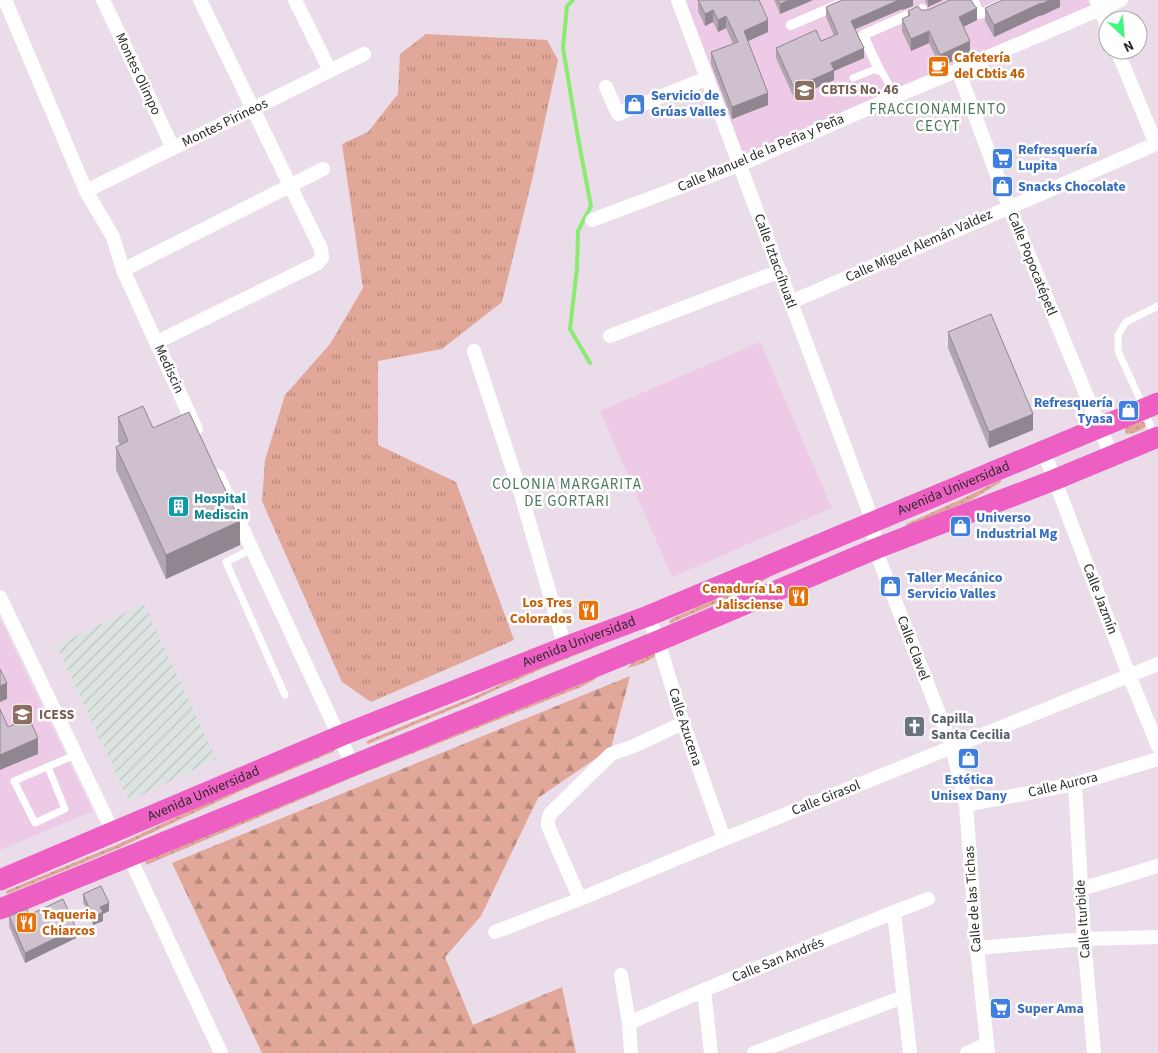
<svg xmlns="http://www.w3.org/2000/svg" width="1158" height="1053" viewBox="0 0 1158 1053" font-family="'Source Sans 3',sans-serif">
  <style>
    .industrial { fill: url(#industrial-furrows) }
    .education { fill: #edcbe6 }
    .grass { fill: url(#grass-tufts) }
    .forest { fill: url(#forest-firs) }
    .park { fill: url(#park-dots) }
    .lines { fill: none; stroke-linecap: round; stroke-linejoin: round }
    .stream { stroke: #89ec70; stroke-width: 4 }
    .service { stroke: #fff; stroke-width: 7 }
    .pedestrian { stroke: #fff; stroke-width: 10 }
    .minor { stroke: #fff; stroke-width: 14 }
    .primary { stroke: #ed5fc2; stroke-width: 21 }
    .wall { fill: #b1a5af }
    .shaded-wall { fill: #90868f }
    .building { fill: #cec0cc; stroke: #90868f }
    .labels { text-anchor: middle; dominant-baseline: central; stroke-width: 5; stroke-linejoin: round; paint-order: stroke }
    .food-label { font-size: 14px; font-weight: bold; fill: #c56008; stroke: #fff; text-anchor: start }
    .street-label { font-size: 14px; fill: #2a2a2a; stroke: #fff }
    .education-label { font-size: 14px; font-weight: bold; fill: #785e54; stroke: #fff; text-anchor: start }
    .shop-label { font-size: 14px; font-weight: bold; fill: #366cbe; stroke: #fff; text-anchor: start }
    .culture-label { font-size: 14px; font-weight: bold; fill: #0d838f; stroke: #fff; text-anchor: start }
    .worship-label { font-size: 14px; font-weight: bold; fill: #5b616d; stroke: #fff; text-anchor: start }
    .neighbourhood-label { font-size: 15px; letter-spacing: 1px; fill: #4b795b; stroke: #fff }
  </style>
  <defs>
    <pattern id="industrial-furrows" width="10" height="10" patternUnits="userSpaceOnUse" patternTransform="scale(1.25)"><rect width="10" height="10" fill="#dce4e2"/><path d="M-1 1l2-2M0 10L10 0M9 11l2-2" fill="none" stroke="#bdc4c2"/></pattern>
    <pattern id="grass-tufts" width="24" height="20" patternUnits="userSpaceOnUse" patternTransform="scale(1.25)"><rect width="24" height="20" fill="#e1a799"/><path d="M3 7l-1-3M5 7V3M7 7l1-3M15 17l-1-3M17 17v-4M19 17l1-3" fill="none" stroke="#b7887d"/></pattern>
    <pattern id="forest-firs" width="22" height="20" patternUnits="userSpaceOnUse" patternTransform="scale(1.25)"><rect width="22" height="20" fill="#e1a799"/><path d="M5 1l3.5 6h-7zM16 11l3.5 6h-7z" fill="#b7887d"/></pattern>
    <pattern id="park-dots" width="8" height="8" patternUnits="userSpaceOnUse" patternTransform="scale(1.25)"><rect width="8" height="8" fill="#e1a799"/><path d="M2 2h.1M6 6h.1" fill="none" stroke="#b7887d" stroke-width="1.8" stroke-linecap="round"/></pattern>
  </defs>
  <rect width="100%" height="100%" fill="#ebdcea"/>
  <path class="industrial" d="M144 604 216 759 129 801 56 645Z"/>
  <path class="education" d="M683 0H1087L1090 8 927 76 742 156Z
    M760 342 832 508 672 577 600 411Z
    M0 619 93 811 0 850Z"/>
  <path class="grass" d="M426 34 547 40 558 60 532 180 502 302 442 349 378 361V445L456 482 514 640 371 702 342 682 262 501 265 460 285 395 330 344 363 288 342 144 368 132 398 94 400 54Z"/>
  <path class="forest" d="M630 676 611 748 538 798 481 916 445 957 473 1025 562 987 576 1053H262L172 863Z"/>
  <path class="park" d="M1141 422H1144L1145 424V427C1141 431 1132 434 1126 434L1125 433V428Z
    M1000 480H1001V482L971 500 906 527V524L964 498Z
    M776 573 753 587 671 623 669 622 671 619 748 585Z
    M606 643 541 669 474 700 368 744 366 742 369 740 471 698 540 666Z
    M654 651 656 656C647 662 638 665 628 668L636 655Z
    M594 675 596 679 581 687 361 774 146 865 145 861Z
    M333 749 335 750 333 752 243 790 121 847 7 894 6 891 121 843 230 792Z"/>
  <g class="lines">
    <path class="stream" d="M573 0 567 6 563 48 578 138 591 206 578 231 577 268 570 329 590 363"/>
    <path class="service" d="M853 78 873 70H879L882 72 896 96
      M1154 436 1144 408 1118 351V335L1126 322 1158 306
      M252 549 226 562 285 695
      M48 767 65 809 35 823 14 781 75 755"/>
    <path class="pedestrian" d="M973 0 980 14 1011 0
      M791 25 849 0
      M879 70 863 35 922 9"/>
    <path class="minor" d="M5 0 86 191 113 237 123 270 196 429
      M103 0 173 148
      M295 0 330 71
      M678 0 873 522 875 549 952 747 966 805 977 948 988 1053
      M1097 1 1108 28
      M1117 50 1156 144
      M958 70 1009 207 1112 457
      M606 87 618 114 707 78
      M86 191 364 54
      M592 220 739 165 896 96 958 70 1121 0
      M123 270 323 169
      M791 302 1158 143
      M610 336 780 271
      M157 342 316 264 322 258 321 249 200 0
      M474 351 521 494 565 647
      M1044 452 1129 675 1158 746
      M218 476 353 766
      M0 597 113 832
      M648 616 658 641 683 723 724 839
      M1075 784 1084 939 1094 1053
      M966 805 1075 784 1158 759
      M129 856 221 1053
      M1081 889 1158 866
      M580 899 548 826V821L550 814 611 754 634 746 683 723
      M894 912 910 1053
      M495 932 580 899 724 839 1158 664
      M977 948 1084 939 1158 937
      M621 975 629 1023 631 1053
      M704 990 711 1053
      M629 1023 704 990 894 912 928 899
      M754 1053 903 997
      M967 1053 987 1044"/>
    <g class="primary">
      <path id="s1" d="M0 880 340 736 565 647 648 616 1158 403"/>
      <path d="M0 909 658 641 875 549 1054 480 1158 437"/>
    </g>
  </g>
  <path class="wall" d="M698 0 768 32 748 41 768 105 732 119 711 64V52L733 44 726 28 718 32 713 22 705 26 698 11Z
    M774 0H813L780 14Z
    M842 0H913V6L902 10V9L855 29 864 58 834 71V80L794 98 776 58V48L821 41 834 36 826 17V7Z
    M925 0H943L928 7Z
    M1060 0V7L1041 16V15L994 37 985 21V8Z
    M921 10H928L977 20 963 27 970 53 940 67 929 43 911 51 902 31V19L908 16V11Z
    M948 332 1033 430 989 448 948 348Z
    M118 417 153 428 240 545 166 579 116 470V447L120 445 118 441Z
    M83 894 109 911 103 914V921L93 925 83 902Z
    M29 915 76 938 25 963 9 926V916Z"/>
  <path class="shaded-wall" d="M789 0H813L780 14V4Z
    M899 0H902V9L851 31V21Z
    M902 0H913V6L902 10Z
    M928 0H943L928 7Z
    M1050 0H1060V7L1041 16V4Z
    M1041 3V15L994 37V25Z
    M977 8V20L959 29V17Z
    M713 10V22L705 26V14Z
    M726 16V28L718 32V20Z
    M768 20V32L744 43V31Z
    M929 31V43L911 51V39Z
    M970 41V53L940 67V55Z
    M864 48V58L834 71V80L794 98V88L831 63Z
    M768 93V105L732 119V107Z
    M1033 414V430L989 448V432Z
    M240 521V545L166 579V555Z
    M7 683V699L0 702V686Z
    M38 738V754L0 770V755Z
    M109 903V911L103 914V921L93 925V917L100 907Z
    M76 928V938L25 963V953Z"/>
  <path class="building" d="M698 0H759L768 20 744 31 768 93 732 107 711 52 738 42 726 16 718 20 713 10 705 14Z
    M778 0H789L780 4Z
    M842 0H899L851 21 864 48 831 63 834 70 794 88 776 48 816 30 821 41 838 34 826 7Z
    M950 0H971L974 5 977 8 959 17 970 41 940 55 929 31 911 39 902 19 910 15 908 11 918 6 921 10H928Z
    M1002 0H1050L1041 4V3L994 25 985 8Z
    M991 314 1033 414 989 432 948 332Z
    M143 406 153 428 189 412 240 521 166 555 116 447 128 441 118 417Z
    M0 669 7 683 0 686Z
    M0 709 8 727 29 718 38 738 0 755Z
    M101 886 109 903 100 907 103 912 93 917 83 894Z
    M63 899 76 928 25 953 9 916 27 909 29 915Z"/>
  <defs>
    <symbol id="cafe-square" viewBox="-11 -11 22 22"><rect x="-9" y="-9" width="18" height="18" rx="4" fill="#e8710a" stroke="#fff"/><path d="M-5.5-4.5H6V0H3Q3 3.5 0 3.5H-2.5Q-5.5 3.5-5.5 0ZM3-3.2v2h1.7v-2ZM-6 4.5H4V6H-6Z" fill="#fff"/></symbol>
    <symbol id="university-square" viewBox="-11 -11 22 22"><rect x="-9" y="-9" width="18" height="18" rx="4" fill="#8d6e63" stroke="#fff"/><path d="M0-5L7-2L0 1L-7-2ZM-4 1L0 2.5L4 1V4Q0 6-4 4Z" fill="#fff"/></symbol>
    <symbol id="shop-square" viewBox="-11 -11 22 22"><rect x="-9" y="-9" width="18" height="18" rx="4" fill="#3f7fe0" stroke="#fff"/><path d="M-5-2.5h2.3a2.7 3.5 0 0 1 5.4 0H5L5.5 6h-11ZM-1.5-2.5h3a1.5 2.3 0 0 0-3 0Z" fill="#fff"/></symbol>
    <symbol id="supermarket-square" viewBox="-11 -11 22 22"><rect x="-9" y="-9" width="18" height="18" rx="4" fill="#3f7fe0" stroke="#fff"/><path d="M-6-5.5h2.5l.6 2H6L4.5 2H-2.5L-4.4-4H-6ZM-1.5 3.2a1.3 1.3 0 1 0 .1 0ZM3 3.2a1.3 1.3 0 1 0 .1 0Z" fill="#fff"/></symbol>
    <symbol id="building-square" viewBox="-11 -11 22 22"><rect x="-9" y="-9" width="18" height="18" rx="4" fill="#0f9aa8" stroke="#fff"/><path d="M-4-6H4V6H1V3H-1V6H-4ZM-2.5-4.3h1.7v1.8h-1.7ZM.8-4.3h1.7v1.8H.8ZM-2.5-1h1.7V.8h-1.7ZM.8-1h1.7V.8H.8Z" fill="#fff"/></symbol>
    <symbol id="restaurant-square" viewBox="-11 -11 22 22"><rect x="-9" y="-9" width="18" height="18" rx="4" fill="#e8710a" stroke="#fff"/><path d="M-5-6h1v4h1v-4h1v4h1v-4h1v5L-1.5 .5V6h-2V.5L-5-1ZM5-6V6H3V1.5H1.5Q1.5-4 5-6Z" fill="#fff"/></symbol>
    <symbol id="church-square" viewBox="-11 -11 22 22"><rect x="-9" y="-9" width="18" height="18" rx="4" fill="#6b7280" stroke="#fff"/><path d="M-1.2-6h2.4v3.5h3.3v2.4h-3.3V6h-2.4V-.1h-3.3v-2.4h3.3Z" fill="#fff"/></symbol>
  </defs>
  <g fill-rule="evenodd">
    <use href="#cafe-square" x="926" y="54" width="25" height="25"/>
    <use href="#university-square" x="792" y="78" width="25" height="25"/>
    <use href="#shop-square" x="622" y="92" width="25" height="25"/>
    <use href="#supermarket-square" x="990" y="146" width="25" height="25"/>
    <use href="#shop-square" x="990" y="174" width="25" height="25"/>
    <use href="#shop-square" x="1116" y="398" width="25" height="25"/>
    <use href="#building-square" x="166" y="494" width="25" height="25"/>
    <use href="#shop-square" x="948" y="514" width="25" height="25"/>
    <use href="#shop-square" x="878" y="574" width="25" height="25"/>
    <use href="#restaurant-square" x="786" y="584" width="25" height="25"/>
    <use href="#restaurant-square" x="576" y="598" width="25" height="25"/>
    <use href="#university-square" x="10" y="702" width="25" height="25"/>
    <use href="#church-square" x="902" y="714" width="25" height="25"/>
    <use href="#shop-square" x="956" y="746" width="25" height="25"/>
    <use href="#restaurant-square" x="14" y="910" width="25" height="25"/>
    <use href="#supermarket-square" x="988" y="996" width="25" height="25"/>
  </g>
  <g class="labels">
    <g class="food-label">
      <text x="954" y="58">Cafetería<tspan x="954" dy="16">del Cbtis 46</tspan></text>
      <text x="783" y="589" text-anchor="end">Cenaduría La<tspan x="783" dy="16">Jalisciense</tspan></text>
      <text x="572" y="603" text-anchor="end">Los Tres<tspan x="572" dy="16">Colorados</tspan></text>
      <text x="42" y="915">Taqueria<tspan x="42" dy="16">Chiarcos</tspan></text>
    </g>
    <g class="street-label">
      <text transform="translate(138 74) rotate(65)">Montes Olimpo</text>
      <text transform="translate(225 123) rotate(-26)">Montes Pirineos</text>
      <text transform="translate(761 153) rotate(-23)">Calle Manuel de la Peña y Peña</text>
      <text transform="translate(919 246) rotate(-24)">Calle Miguel Alemán Valdez</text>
      <text transform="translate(775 261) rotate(70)">Calle Iztaccíhuatl</text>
      <text transform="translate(1032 264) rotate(68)">Calle Popocatépetl</text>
      <text transform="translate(169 369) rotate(65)">Mediscin</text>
      <text stroke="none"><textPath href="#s1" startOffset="1031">Avenida Universidad</textPath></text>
      <text transform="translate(1100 599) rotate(69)">Calle Jazmín</text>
      <text stroke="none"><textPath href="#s1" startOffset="626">Avenida Universidad</textPath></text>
      <text transform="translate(913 648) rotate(69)">Calle Clavel</text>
      <text transform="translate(685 727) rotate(72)">Calle Azucena</text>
      <text transform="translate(1063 785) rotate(-13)">Calle Aurora</text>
      <text stroke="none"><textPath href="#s1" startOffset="221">Avenida Universidad</textPath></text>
      <text transform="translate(826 798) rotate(-22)">Calle Girasol</text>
      <text transform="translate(973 899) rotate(-94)">Calle de las Tichas</text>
      <text transform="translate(1083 919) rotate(-94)">Calle Iturbide</text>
      <text transform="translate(778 960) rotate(-22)">Calle San Andrés</text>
    </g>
    <g class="education-label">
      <text x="821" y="90">CBTIS No. 46</text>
      <text x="39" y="715">ICESS</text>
    </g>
    <g class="shop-label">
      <text x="651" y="96">Servicio de<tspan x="651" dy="16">Grúas Valles</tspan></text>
      <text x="1018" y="150">Refresquería<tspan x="1018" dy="16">Lupita</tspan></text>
      <text x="1018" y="187">Snacks Chocolate</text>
      <text x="1113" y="403" text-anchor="end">Refresquería<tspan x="1113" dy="16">Tyasa</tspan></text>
      <text x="976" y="518">Universo<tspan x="976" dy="16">Industrial Mg</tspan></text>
      <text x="907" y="578">Taller Mecánico<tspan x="907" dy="16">Servicio Valles</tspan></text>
      <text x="969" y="780" text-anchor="middle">Estética<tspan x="969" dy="16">Unisex Dany</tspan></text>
      <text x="1017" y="1009">Super Ama</text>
    </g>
    <g class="culture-label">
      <text x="194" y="499">Hospital<tspan x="194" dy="16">Mediscin</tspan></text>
    </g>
    <g class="worship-label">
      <text x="931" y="719">Capilla<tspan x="931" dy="16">Santa Cecilia</tspan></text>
    </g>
    <g class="neighbourhood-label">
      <text x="938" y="109">FRACCIONAMIENTO<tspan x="938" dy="17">CECYT</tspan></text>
      <text x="567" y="484">COLONIA MARGARITA<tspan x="567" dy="17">DE GORTARI</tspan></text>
    </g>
  </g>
  <g transform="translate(1123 35) rotate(154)"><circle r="24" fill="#ffffff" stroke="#aaaaaa"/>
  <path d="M0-4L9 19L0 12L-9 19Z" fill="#3ff67f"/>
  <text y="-8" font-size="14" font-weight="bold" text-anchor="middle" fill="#2a2a2a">N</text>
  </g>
</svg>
